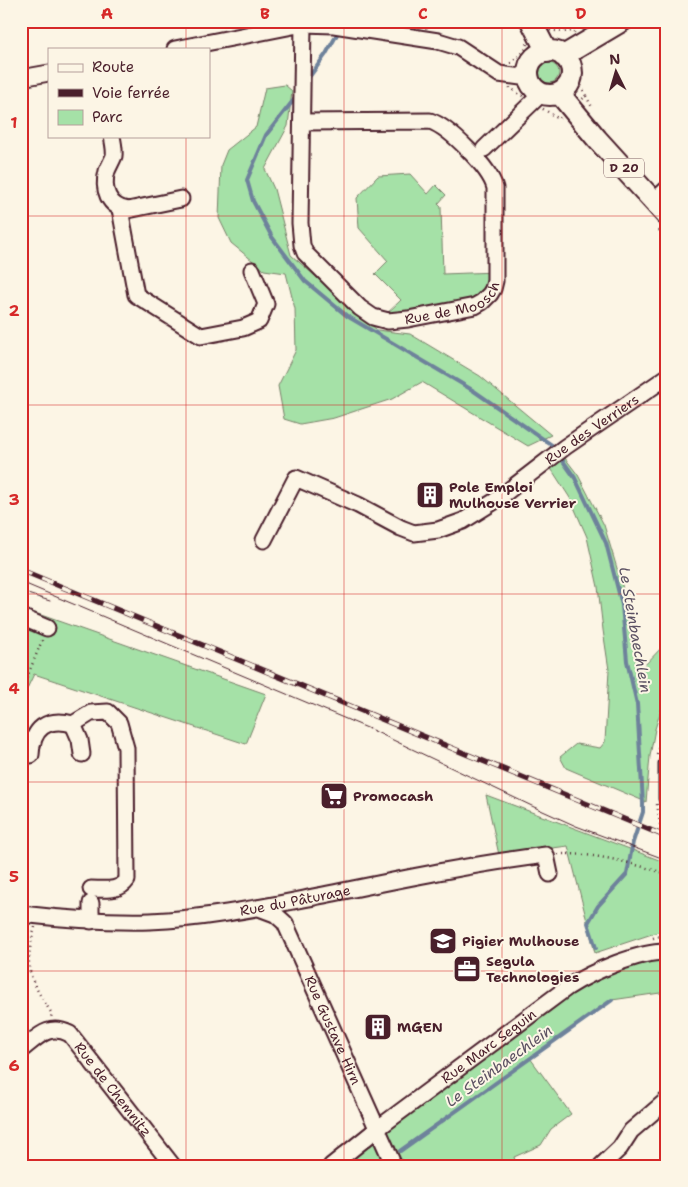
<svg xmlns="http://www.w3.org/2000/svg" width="688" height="1187" viewBox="0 0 688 1187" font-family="'Shantell Sans',sans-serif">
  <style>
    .green { fill: #a5e1a7; stroke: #788069 }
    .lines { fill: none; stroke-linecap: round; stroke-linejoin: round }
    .stream { stroke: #6e829b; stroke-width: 4 }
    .minor-casing { stroke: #4a1f2b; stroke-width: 19 }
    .major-casing { stroke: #4a1f2b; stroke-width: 24 }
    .path { stroke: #4a1f2b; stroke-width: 2.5; stroke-dasharray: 1 4; stroke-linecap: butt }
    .minor { stroke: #fcf5e5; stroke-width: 15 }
    .major { stroke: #fcf5e5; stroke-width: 20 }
    .tram { stroke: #4a1f2b; stroke-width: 1 }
    .rail-casing { stroke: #4a1f2b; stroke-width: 5.5 }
    .rail { stroke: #fcf5e5; stroke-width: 4; stroke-dasharray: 11; stroke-linecap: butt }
    .path-bridge { stroke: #4a1f2b; stroke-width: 2.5; stroke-dasharray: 1 4; stroke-linecap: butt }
    .grid { fill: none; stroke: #d62828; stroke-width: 1; stroke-opacity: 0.55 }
    .labels { text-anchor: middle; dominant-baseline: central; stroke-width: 4; stroke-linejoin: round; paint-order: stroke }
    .shield { fill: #fcf5e5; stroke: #7f5f63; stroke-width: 1 }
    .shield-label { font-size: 12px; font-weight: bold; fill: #4a1f2b }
    .street-label { font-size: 14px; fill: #4a1f2b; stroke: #fcf5e5 }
    .poi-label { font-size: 14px; font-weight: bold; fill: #4a1f2b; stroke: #fcf5e5; text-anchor: start }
    .water-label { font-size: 15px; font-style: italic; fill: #5c5163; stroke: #fcf5e5 }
    .neatline { fill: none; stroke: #d62828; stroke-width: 2 }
    .grid-label { font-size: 16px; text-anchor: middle; font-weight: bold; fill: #d62828 }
  </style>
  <rect width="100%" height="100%" fill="#fcf5e5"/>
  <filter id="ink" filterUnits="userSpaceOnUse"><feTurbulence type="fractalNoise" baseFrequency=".02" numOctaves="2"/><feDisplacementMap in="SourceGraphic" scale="10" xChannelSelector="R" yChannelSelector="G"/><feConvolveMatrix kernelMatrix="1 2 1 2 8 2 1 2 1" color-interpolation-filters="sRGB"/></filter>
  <g filter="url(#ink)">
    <path class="green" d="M539 73a10 10 0 1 1 20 0a10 10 0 1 1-20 0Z
      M285 85 292 91 288 126 265 169 274 189 291 255 377 330 410 334 480 376 551 435 528 446 422 382 392 399 334 418 300 424 284 419 278 386 296 350 295 309 286 273 264 270 231 243 219 218 221 165 227 150 256 127 265 88Z
      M410 174 428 194 436 185 446 195 438 204 441 207 443 274 496 272 486 298 380 320 401 300 375 274 388 261 359 228 357 198 378 176Z
      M565 458 578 475 604 525 622 585 638 672 667 642V691L655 729 650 756 646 802 566 768 560 757 576 744 600 748 605 742 609 670 603 630 598 587 587 537 570 498 550 467Z
      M21 608 266 694 246 744 34 674 21 701Z
      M486 795 667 863V929L595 953 568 846 499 855Z
      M667 952V992L612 1000 530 1058 571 1114 551 1129 541 1145 514 1157 517 1166H485L483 1163 477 1166H394L390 1156 372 1166H331L568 987Z"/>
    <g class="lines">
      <path class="stream" d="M310 76 326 54 340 29
        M296 97 266 135 247 180 253 201 272 237 305 281 347 316 474 391 553 446
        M563 461 575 478 606 543 622 605 627 661 637 704 643 803V812L633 842 627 874 598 906 588 923 596 948
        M400 1151 612 1000
        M372 1166 374 1164"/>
      <defs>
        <g id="minor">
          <path d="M300 21 303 24 334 25 438 41 458 47 499 74 528 78"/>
          <path id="s1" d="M175 49 303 24 300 223 302 245 305 253 360 308 373 317 388 321 408 319 475 306 482 302 490 294 493 289 495 281V188C490 168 449 127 430 121L302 122"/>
          <path d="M21 78 49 73"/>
          <path d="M112 136C113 142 115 150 114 156 112 161 109 166 107 171 102 189 108 207 128 210L181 199"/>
          <path d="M484 149 541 94"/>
          <path d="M654 201 667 189"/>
          <path d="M120 209 136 295 201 336 243 328 259 321 266 304 252 270"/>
          <path id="s2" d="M264 540 296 478 358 505 401 528 414 533 438 530 463 521 495 501 565 447 667 377"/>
          <path d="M21 617 47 628"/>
          <path d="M73 724 80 740 82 754"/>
          <path d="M31 755C32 728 47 717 73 724L91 713 108 712 119 723 126 748 127 880C119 892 104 889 91 889"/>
          <path d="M667 763V799"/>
          <path id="s3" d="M259 908 275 914 285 923 394 1166"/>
          <path id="s4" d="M21 914C64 919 107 922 150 921 201 919 253 909 304 899 384 883 464 865 546 855L550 874"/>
          <path d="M91 921V903"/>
          <path id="s5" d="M21 1050C38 1037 48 1023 70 1034L173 1166"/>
          <path id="s6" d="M331 1166 377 1129 568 987C591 972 640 951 667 952"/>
          <path d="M601 1166 620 1148 631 1131 667 1100"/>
        </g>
        <path id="major" d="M531 21 547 52
          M528 73a22 22 0 1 1 44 0a22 22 0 1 1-44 0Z
          M563 56 622 21
          M559 93 597 139 667 216"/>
      </defs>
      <use href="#minor" class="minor-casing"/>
      <use href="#major" class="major-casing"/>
      <path class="path" d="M550 30 562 32 573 31 586 54 579 60C575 73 580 84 586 96L559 119 510 88C509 80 506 69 511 63 517 56 525 54 527 44Z
        M586 96 592 107
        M659 230 667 240
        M21 692 43 638
        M657 754 667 709
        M558 854C597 853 631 863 667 874
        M35 927C23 970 29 978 52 1014L51 1017
        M653 938 666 934"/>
      <use href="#minor" class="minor"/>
      <use href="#major" class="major"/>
      <path class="tram" d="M21 582 372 730 534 807 576 826 667 860
        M21 592 50 601"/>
      <defs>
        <path id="rail" d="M21 570 667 837"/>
      </defs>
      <use href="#rail" class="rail-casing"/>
      <use href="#rail" class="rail"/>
      <path class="path-bridge" d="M657 804 661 830 667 853"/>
    </g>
  </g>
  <path class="grid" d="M186 21V49M344 21V1166M502 21V1166M186 136V1166M21 216H667M21 405H667M21 594H667M21 782H667M21 971H667"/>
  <defs>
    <symbol id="building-square" viewBox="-11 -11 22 22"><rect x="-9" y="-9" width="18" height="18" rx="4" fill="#4a1f2b" stroke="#fcf5e5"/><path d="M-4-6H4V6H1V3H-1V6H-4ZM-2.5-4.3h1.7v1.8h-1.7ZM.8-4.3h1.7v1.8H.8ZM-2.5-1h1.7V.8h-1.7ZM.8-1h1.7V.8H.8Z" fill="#fff"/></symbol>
    <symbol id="supermarket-square" viewBox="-11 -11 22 22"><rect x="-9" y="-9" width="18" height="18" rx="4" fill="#4a1f2b" stroke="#fcf5e5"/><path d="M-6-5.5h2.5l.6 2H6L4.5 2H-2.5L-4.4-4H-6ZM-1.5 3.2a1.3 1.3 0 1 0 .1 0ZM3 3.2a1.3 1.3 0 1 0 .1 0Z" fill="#fff"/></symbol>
    <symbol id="university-square" viewBox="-11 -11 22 22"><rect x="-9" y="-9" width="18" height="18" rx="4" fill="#4a1f2b" stroke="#fcf5e5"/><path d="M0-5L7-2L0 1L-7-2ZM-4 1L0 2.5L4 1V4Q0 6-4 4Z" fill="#fff"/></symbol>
    <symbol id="office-square" viewBox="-11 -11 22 22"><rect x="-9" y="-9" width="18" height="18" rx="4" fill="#4a1f2b" stroke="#fcf5e5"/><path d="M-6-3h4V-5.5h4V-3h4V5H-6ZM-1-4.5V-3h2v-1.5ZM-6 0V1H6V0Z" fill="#fff"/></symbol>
  </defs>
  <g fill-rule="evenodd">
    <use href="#building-square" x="414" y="479" width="32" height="32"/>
    <use href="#supermarket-square" x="318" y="780" width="32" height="32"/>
    <use href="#university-square" x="427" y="925" width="32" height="32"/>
    <use href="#office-square" x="451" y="953" width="32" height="32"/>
    <use href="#building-square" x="362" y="1011" width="32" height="32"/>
  </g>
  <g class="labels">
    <rect class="shield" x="604" y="158.5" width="40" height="19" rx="4"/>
    <g class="shield-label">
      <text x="624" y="168">D 20</text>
    </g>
    <g class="street-label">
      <text stroke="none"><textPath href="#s1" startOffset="538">Rue de Moosch</textPath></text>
      <text stroke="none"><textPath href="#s2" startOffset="409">Rue des Verriers</textPath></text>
      <text stroke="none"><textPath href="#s4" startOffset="276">Rue du Pâturage</textPath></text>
      <text stroke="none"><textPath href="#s3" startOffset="148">Rue Gustave Hirn</textPath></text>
      <text stroke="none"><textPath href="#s6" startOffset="198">Rue Marc Seguin</textPath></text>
      <text stroke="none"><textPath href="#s5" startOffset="126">Rue de Chemnitz</textPath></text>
    </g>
    <g class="poi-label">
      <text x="449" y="487">Pole Emploi<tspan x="449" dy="16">Mulhouse Verrier</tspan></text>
      <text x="353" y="796">Promocash</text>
      <text x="462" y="941">Pigier Mulhouse</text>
      <text x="486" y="961">Segula<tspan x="486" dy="16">Technologies</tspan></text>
      <text x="397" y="1027">MGEN</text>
    </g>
    <g class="water-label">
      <text transform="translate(635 630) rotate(80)">Le Steinbaechlein</text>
      <text transform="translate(499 1066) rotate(-36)">Le Steinbaechlein</text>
    </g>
  </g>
  <rect width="688" height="1187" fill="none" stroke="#fcf5e5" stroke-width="55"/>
  <rect x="48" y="48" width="162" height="90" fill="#fcf5e5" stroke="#b59f9b"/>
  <rect x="58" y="64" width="25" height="8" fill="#fcf5e5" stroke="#b59f9b"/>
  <text x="92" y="72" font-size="15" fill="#4a1f2b">Route</text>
  <rect x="58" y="89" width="25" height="8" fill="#4a1f2b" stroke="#b59f9b"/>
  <text x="92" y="98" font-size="15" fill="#4a1f2b">Voie ferrée</text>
  <rect x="58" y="110" width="25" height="15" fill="#a5e1a7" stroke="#b59f9b"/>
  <text x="92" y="122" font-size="15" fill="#4a1f2b">Parc</text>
  <g transform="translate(616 72) rotate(355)" stroke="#fcf5e5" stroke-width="4" paint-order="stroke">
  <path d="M0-4L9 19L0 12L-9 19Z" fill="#4a1f2b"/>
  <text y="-8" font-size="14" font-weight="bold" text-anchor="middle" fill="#4a1f2b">N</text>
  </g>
  <rect x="28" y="28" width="632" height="1132" class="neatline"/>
  <g class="grid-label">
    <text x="107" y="19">A</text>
    <text x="265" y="19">B</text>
    <text x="423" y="19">C</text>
    <text x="581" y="19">D</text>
    <text x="14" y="128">1</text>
    <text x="14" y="316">2</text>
    <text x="14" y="505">3</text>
    <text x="14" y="694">4</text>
    <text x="14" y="882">5</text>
    <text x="14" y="1071">6</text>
  </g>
</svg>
